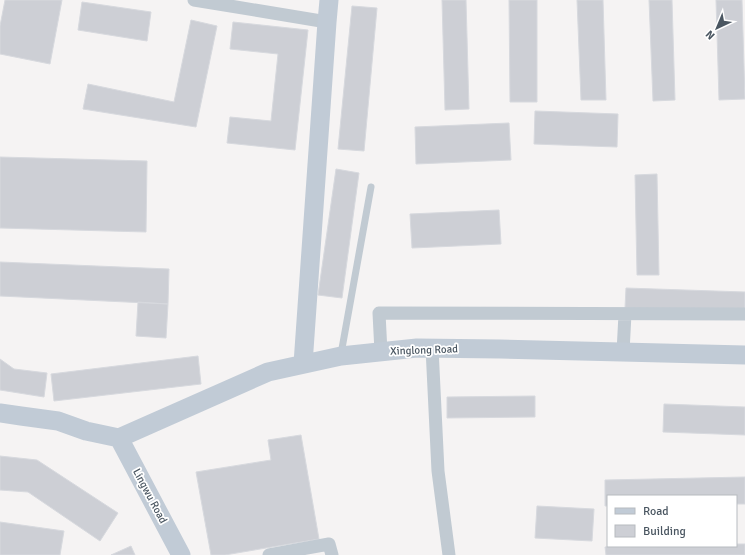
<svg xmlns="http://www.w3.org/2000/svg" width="745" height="555" viewBox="0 0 745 555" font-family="Signika,sans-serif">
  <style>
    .building { fill: #cdcfd5; stroke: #d7d9de }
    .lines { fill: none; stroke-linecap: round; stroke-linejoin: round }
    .lane { stroke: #c1cad2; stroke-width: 7 }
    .street { stroke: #c1cad2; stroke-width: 13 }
    .secondary { stroke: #c1cbd6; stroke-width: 19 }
    .labels { text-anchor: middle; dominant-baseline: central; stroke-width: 3.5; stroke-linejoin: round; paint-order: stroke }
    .street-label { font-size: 11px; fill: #4a5661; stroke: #fff }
  </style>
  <rect width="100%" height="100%" fill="#f5f3f3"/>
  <path class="building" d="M5 0H62L50 64 0 54V26Z
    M442 0H466L469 109 445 110Z
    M509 0H537V102H510Z
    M577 0H603L606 100H581Z
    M649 0H672L675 100 653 101Z
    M716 0H742L745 99 719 100Z
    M82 2 151 12 147 41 78 30Z
    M352 6 377 8 364 151 338 149Z
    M191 20 217 26 196 127 83 109 88 84 174 102Z
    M233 22 308 30 295 150 227 143 230 117 271 121 278 54 230 49Z
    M535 111 618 114 617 147 534 144Z
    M509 123 511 160 416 164 415 127Z
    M0 157 147 161 146 232 0 228Z
    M336 169 359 173 342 298 318 295Z
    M657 174 659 275H637L635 175Z
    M499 210 501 244 412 248 410 214Z
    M0 262 169 269 168 304 0 296Z
    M626 288 745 292V312L625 308Z
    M138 302 168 304 166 338 136 336Z
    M198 356 201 384 54 401 51 374Z
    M0 359 14 369 47 373 44 397 0 390Z
    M535 396V417L447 418V397Z
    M664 404 745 407V435L663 432Z
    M301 435 319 539 225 555H211L196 472 271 460 268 440Z
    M0 456 37 460 118 513 100 541 28 492 0 490Z
    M745 477V504H736V496H608V506H605V480Z
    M537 506 594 509 592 541 535 538Z
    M0 522 64 531 60 555H0Z
    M736 544H745V555H606L605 547 736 546Z
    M131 546 135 555H111Z"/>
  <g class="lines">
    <path class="lane" d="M341 354 371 187"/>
    <path class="street" d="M194 0 327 22
      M432 348 438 471 449 555
      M381 352 379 313 745 314
      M623 352 625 314
      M269 555 329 544 332 555"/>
    <path class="secondary" d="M303 364 327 22 329 0
      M0 413 21 416 58 421 86 431 119 438
      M119 438 268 372 341 356 417 348 500 349 745 355
      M119 438 181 555"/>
  </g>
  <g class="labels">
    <g class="street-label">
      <text transform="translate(424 350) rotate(-2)">Xinglong Road</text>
      <text transform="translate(150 496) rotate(62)">Lingwu Road</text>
    </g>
  </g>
  <rect x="607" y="495" width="130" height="52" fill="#ffffff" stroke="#b7bbc0"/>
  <rect x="615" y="508" width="20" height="6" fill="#c1cbd6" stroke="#b7bbc0"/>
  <text x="643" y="515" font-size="12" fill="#4a5661">Road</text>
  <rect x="615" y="525" width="20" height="12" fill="#cdcfd5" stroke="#b7bbc0"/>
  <text x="643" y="535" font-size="12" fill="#4a5661">Building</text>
  <g transform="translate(717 28) rotate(224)" stroke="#ffffff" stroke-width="3" paint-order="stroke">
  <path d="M0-3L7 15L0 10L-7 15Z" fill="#4a5661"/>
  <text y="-6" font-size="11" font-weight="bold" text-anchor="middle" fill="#4a5661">N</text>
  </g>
</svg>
